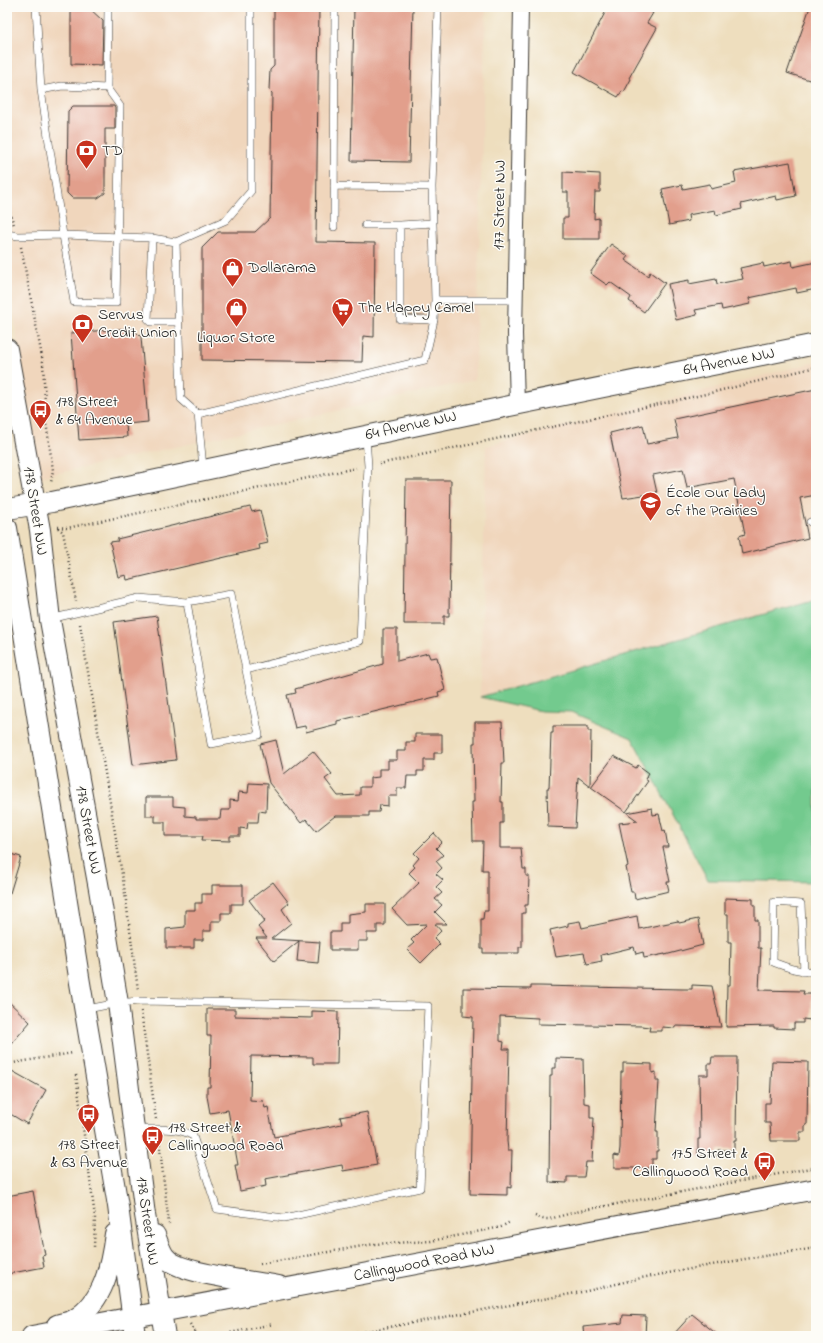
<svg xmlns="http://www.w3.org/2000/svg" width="823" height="1343" viewBox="0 0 823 1343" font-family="'Indie Flower',sans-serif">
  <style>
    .built { fill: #f0d6bc }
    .green { fill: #73ca8e; stroke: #487355 }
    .building { fill: #e29f8c }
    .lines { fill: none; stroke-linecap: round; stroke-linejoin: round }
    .lane-casing { stroke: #3c3934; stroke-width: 8 }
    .street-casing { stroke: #3c3934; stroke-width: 16 }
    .secondary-casing { stroke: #3c3934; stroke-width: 22 }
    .path { stroke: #3c3934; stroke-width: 2.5; stroke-dasharray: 1 3; stroke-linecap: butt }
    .lane { stroke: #fff; stroke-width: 7 }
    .street { stroke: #fff; stroke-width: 14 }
    .secondary { stroke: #fff; stroke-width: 20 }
    .labels { text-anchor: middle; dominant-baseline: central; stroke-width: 3; stroke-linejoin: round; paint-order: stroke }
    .poi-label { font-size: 16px; fill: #1c1c1c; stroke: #fdfcf7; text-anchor: start }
    .street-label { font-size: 16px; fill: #1c1c1c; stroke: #fdfcf7 }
  </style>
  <rect width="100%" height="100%" fill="#fdfcf7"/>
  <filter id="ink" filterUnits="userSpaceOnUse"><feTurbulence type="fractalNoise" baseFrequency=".025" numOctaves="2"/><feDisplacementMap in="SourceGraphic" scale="8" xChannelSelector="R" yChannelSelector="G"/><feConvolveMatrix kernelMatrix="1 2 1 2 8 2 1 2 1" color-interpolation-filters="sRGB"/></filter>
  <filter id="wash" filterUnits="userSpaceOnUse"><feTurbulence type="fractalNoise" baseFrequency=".012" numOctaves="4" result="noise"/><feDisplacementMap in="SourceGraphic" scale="16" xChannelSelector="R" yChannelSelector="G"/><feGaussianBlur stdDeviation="0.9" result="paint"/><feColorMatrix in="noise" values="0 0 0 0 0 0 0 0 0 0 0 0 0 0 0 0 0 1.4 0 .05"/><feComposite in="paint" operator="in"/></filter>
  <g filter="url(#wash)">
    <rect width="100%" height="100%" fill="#eedebe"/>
    <path class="built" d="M7 7H486L475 380 36 478 7 262Z
      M816 362V599L480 697 486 446Z"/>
    <path class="green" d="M816 599V882L708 880 632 738 571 712 541 711 480 697Z"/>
    <g id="blocks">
      <path class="building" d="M71 7H88L103 21 102 65 71 64Z
        M274 7H319L316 242 375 243 374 337 363 336 362 362 202 360V248L218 232H255L270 218 272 93 269 90 270 70 274 66Z
        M354 7H413L409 162 351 161Z
        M608 7H642L653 13 647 23 657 28 629 78 631 79 624 92 622 91 618 97 574 72Z
        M810 7H816V82L787 73Z
        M73 106H114L115 108V129H105V193L98 198H72L67 193 68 111Z
        M790 162 796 196 777 200 776 196 741 204 742 209 716 215 715 210 688 215 689 221 669 225 662 189 682 185 683 189 710 184 711 189 736 183 734 172Z
        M563 172 600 174V192H595L594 219 599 218V239H563V218H568V192H563Z
        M611 244 628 256 625 260 648 276 650 272 665 283 644 312 629 301 631 297 610 282 607 285 590 273Z
        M792 261 793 267 816 262V289L797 293 796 288 749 298 750 304 722 310 721 305 695 310 697 315 676 320 668 284 689 280V284L716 279 717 284 743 279 740 268 763 263 764 267Z
        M132 328 141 337 148 422 126 424 127 437 79 440 71 333Z
        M816 389V495L800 498 808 538 742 554 739 536 745 534 734 479 687 488 683 469 653 475 657 493 623 498 610 433 643 425 647 444 678 438 674 419Z
        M406 480H451L449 616H444V624H404Z
        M250 507 252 512 260 510 268 543 259 545 260 549 127 580 126 575 118 577 110 542 118 541 117 539Z
        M157 616 176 760 133 765 114 622Z
        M383 629H397V661L428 653 430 658 437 657 445 690 438 692 439 696 337 721V724L306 732 305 726 295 728 287 695 296 693 295 689 383 664Z
        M475 722H502L504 763H502L501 802H503V823H500V848H521L523 869H526V876H529L528 905H525V913H522V947H519V953H483V949H481V919H483L484 911H488V870H482L483 841H473L472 802H474L473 743H475Z
        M553 726H588V731H591L590 786 578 777 575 828 548 827 547 788H549L551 733H553Z
        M415 734H442V753H434V760H424V771H417V776H407L406 788H397V796H388V806L380 805 379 812H369V816H335L316 831 306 819 301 823 269 783 260 744 276 740 284 774 313 751 332 774 325 779 338 796 360 795V787H370V778L379 777V769H388V760H397V751H406V742H415Z
        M614 756 636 768 638 765 649 773 645 779 648 781 626 812 591 787Z
        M249 783 267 784 266 812 259 811 258 822H248L247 829 240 828V836H230V841L202 840 203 836H165V822H155V816H146V797H173V806L185 807V816L196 817V819H220L221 810H230V800L238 801 239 792 248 793Z
        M652 808 653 815 659 814 663 831 665 830 668 847H663L670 882H667L669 891 635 899 634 892H631L626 867 628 866 619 823 638 821 627 813Z
        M434 833 442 842 436 848 443 855 436 861 442 868 436 874 443 880 436 887 442 893 435 899 442 905 435 912 447 924H435L441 931 434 938 440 944 421 963 407 949 414 943 411 940 427 924 407 925 392 909 419 883 409 873 415 867 413 865 419 858 414 853Z
        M7 853 21 857 10 893H7Z
        M273 882 289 903 282 909 291 923 271 939 320 942 318 963 297 961 299 941 274 961 256 938H267L258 927 265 921 249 900Z
        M212 885H243V904H231V913H221V921H211V931H203V940H194V948H166V929L185 927V910H195V903H202V894H212Z
        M725 898 753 899V905H755V920H758V948H761L759 990 804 991 803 994H812L811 1020 803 1019V1023H794V1029L774 1028V1026L726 1027 727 985H730L731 942H728V914H725Z
        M366 904H385V925H377V933H367V941H358V950H330V932H340V923H348V914L366 912Z
        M637 916 639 929 678 921 679 923 698 919 703 945 665 955V954L644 958 643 952 636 954 634 947 601 955 602 961 587 964 584 953 556 957 550 930 568 926V923L580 921 582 928Z
        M692 985 712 986 721 1027 675 1026V1028L662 1027V1031H649L650 1027 642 1026 538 1024V1018L500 1016V1041L504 1042 503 1049H509L507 1141 508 1150H512L511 1188 507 1187V1195L470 1194 473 1017 463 1016V988L531 989V986H539L682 989H692Z
        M7 1000 30 1022 7 1049Z
        M207 1009H235V1016L312 1018V1011L338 1012 337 1064H313V1057L251 1056 250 1100 263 1101 265 1108 268 1107 274 1137 342 1124 340 1117 367 1112 377 1165 343 1171 342 1165 265 1179 266 1186 240 1191 235 1165H238L228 1110 210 1113 207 1096V1087H210L211 1036H207Z
        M712 1057H737L736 1141H734V1150H718L717 1156H698V1139H700L699 1075H708V1064H711Z
        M556 1058 583 1059 584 1103 590 1104V1118H594L592 1162H586L584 1177H567V1183L549 1182 550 1076H552V1068H556Z
        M772 1061 808 1062 807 1125H805V1132H800V1141H771L770 1123H765V1103H770Z
        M623 1063 652 1064V1073L656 1072V1081H659L656 1132H658V1151H656V1159H652V1168H614V1155L619 1156 620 1148 621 1072H623Z
        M12 1071 46 1090 27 1124 7 1112V1080Z
        M33 1191 45 1255 42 1256 44 1267 7 1274V1196Z
        M692 1314 719 1336H672Z
        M623 1315 646 1316 645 1336H584L583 1327 622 1323Z"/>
    </g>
  </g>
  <g filter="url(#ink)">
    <use href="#blocks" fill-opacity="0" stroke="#3c3934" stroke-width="1"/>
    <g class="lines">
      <defs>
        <path id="lane" d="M36 7 41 90 63 235 152 238 176 242 181 399 198 414 203 468
          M41 90 62 86 107 88 108 7
          M334 186 432 187
          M365 225H400V319L434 320
          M400 225 433 223
          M334 227 335 7
          M7 234 18 236 63 235 74 302 116 303 120 106 107 88
          M152 238 148 319 151 322H178
          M176 242 226 220 251 191V7
          M435 300H516
          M198 414 425 360 434 320 435 300 432 187 438 7
          M810 522 816 520
          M187 602 211 744 259 735 246 670
          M50 619 139 598 187 602 231 594 246 670 360 641 368 466 366 438
          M804 972 801 904 774 902 773 962C789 968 799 972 816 972
          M87 1009 118 1003 139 1001 428 1006 420 1188 284 1218 217 1209 193 1136C177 1126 154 1130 136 1129"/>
        <path id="street" d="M517 404 515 334 521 7"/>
        <path id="secondary" d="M7 349 40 530 50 620 99 889 118 1003 145 1215 165 1336
          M7 509 52 502 480 412 816 344
          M7 528 80 983 118 1206 135 1336
          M155 1235C158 1242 161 1254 167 1259 182 1274 256 1282 279 1286
          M57 1325C63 1323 70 1322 75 1319 104 1301 111 1265 115 1234
          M32 1336 816 1189"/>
      </defs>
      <use href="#lane" class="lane-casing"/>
      <use href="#street" class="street-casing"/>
      <use href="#secondary" class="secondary-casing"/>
      <path class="path" d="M7 196 10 213 14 225
        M21 247 43 362 46 422 53 470 51 483
        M379 464 706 394 816 367
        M58 527 67 528 356 468
        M58 528 63 532 76 601
        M80 624 124 886 138 990
        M141 1011 156 1119
        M7 1064 73 1053
        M76 1075 95 1217 94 1247
        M159 1140 169 1224
        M535 1216 543 1219H549L584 1210 811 1168
        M260 1264 374 1244 431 1241 501 1227 510 1222
        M190 1324 197 1336
        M215 1336 273 1324
        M340 1336 587 1291 641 1278 745 1259 816 1248"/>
      <use href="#lane" class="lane"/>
      <use href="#street" class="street"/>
      <use href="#secondary" class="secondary"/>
    </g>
  </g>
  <defs>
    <symbol id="bank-pin" viewBox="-11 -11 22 30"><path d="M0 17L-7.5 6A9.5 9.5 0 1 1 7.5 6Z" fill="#c8321e" stroke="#fdfcf7"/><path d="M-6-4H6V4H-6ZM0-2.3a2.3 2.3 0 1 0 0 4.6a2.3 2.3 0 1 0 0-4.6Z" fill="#fff"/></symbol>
    <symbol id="shop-pin" viewBox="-11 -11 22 30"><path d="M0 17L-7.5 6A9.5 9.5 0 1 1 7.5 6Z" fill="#c8321e" stroke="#fdfcf7"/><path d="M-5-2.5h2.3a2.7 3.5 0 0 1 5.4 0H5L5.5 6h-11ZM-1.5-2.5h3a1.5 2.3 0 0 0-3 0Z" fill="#fff"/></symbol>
    <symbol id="supermarket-pin" viewBox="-11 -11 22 30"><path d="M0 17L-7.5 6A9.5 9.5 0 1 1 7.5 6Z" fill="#c8321e" stroke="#fdfcf7"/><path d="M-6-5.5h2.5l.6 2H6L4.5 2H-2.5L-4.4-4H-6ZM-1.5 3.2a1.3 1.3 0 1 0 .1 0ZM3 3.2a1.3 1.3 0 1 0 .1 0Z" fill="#fff"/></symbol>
    <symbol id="bus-pin" viewBox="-11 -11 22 30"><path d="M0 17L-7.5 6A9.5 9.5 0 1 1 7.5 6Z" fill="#c8321e" stroke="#fdfcf7"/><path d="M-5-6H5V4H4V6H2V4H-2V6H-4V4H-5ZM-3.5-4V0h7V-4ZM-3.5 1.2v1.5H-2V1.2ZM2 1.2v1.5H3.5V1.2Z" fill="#fff"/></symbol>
    <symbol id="school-pin" viewBox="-11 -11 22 30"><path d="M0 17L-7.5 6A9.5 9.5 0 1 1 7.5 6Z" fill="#c8321e" stroke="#fdfcf7"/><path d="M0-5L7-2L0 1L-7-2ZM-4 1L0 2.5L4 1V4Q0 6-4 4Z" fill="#fff"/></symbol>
  </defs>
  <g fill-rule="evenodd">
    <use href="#bank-pin" x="74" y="138" width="25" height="34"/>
    <use href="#shop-pin" x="220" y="256" width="25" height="34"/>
    <use href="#shop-pin" x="224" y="296" width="25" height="34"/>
    <use href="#supermarket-pin" x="330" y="296" width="25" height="34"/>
    <use href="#bank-pin" x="70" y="312" width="25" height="34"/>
    <use href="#bus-pin" x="28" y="398" width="25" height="34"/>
    <use href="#school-pin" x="638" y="490" width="25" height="34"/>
    <use href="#bus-pin" x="76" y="1102" width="25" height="34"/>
    <use href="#bus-pin" x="140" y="1124" width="25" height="34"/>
    <use href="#bus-pin" x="752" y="1150" width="25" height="34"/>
  </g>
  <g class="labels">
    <g class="poi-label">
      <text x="102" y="151">TD</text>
      <text x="248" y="268">Dollarama</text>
      <text x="358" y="308">The Happy Camel</text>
      <text x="98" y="315">Servus<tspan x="98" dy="18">Credit Union</tspan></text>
      <text x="236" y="338" text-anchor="middle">Liquor Store</text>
      <text x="56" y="402">178 Street<tspan x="56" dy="18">&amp; 64 Avenue</tspan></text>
      <text x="666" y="493">École Our Lady<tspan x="666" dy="18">of the Prairies</tspan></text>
      <text x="168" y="1128">178 Street &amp;<tspan x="168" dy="18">Callingwood Road</tspan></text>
      <text x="89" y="1145" text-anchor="middle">178 Street<tspan x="89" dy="18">&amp; 63 Avenue</tspan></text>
      <text x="748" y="1154" text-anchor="end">175 Street &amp;<tspan x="748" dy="18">Callingwood Road</tspan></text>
    </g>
    <g class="street-label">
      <text transform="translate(500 205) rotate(-89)">177 Street NW</text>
      <text transform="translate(729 362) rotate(-11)">64 Avenue NW</text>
      <text transform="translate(411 426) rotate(-12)">64 Avenue NW</text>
      <text transform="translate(35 511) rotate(81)">178 Street NW</text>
      <text transform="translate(88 830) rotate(80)">178 Street NW</text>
      <text transform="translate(147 1221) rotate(82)">178 Street NW</text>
      <text transform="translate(424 1263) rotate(-11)">Callingwood Road NW</text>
    </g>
  </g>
  <rect width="823" height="1343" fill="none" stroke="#fdfcf7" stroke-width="24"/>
</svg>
